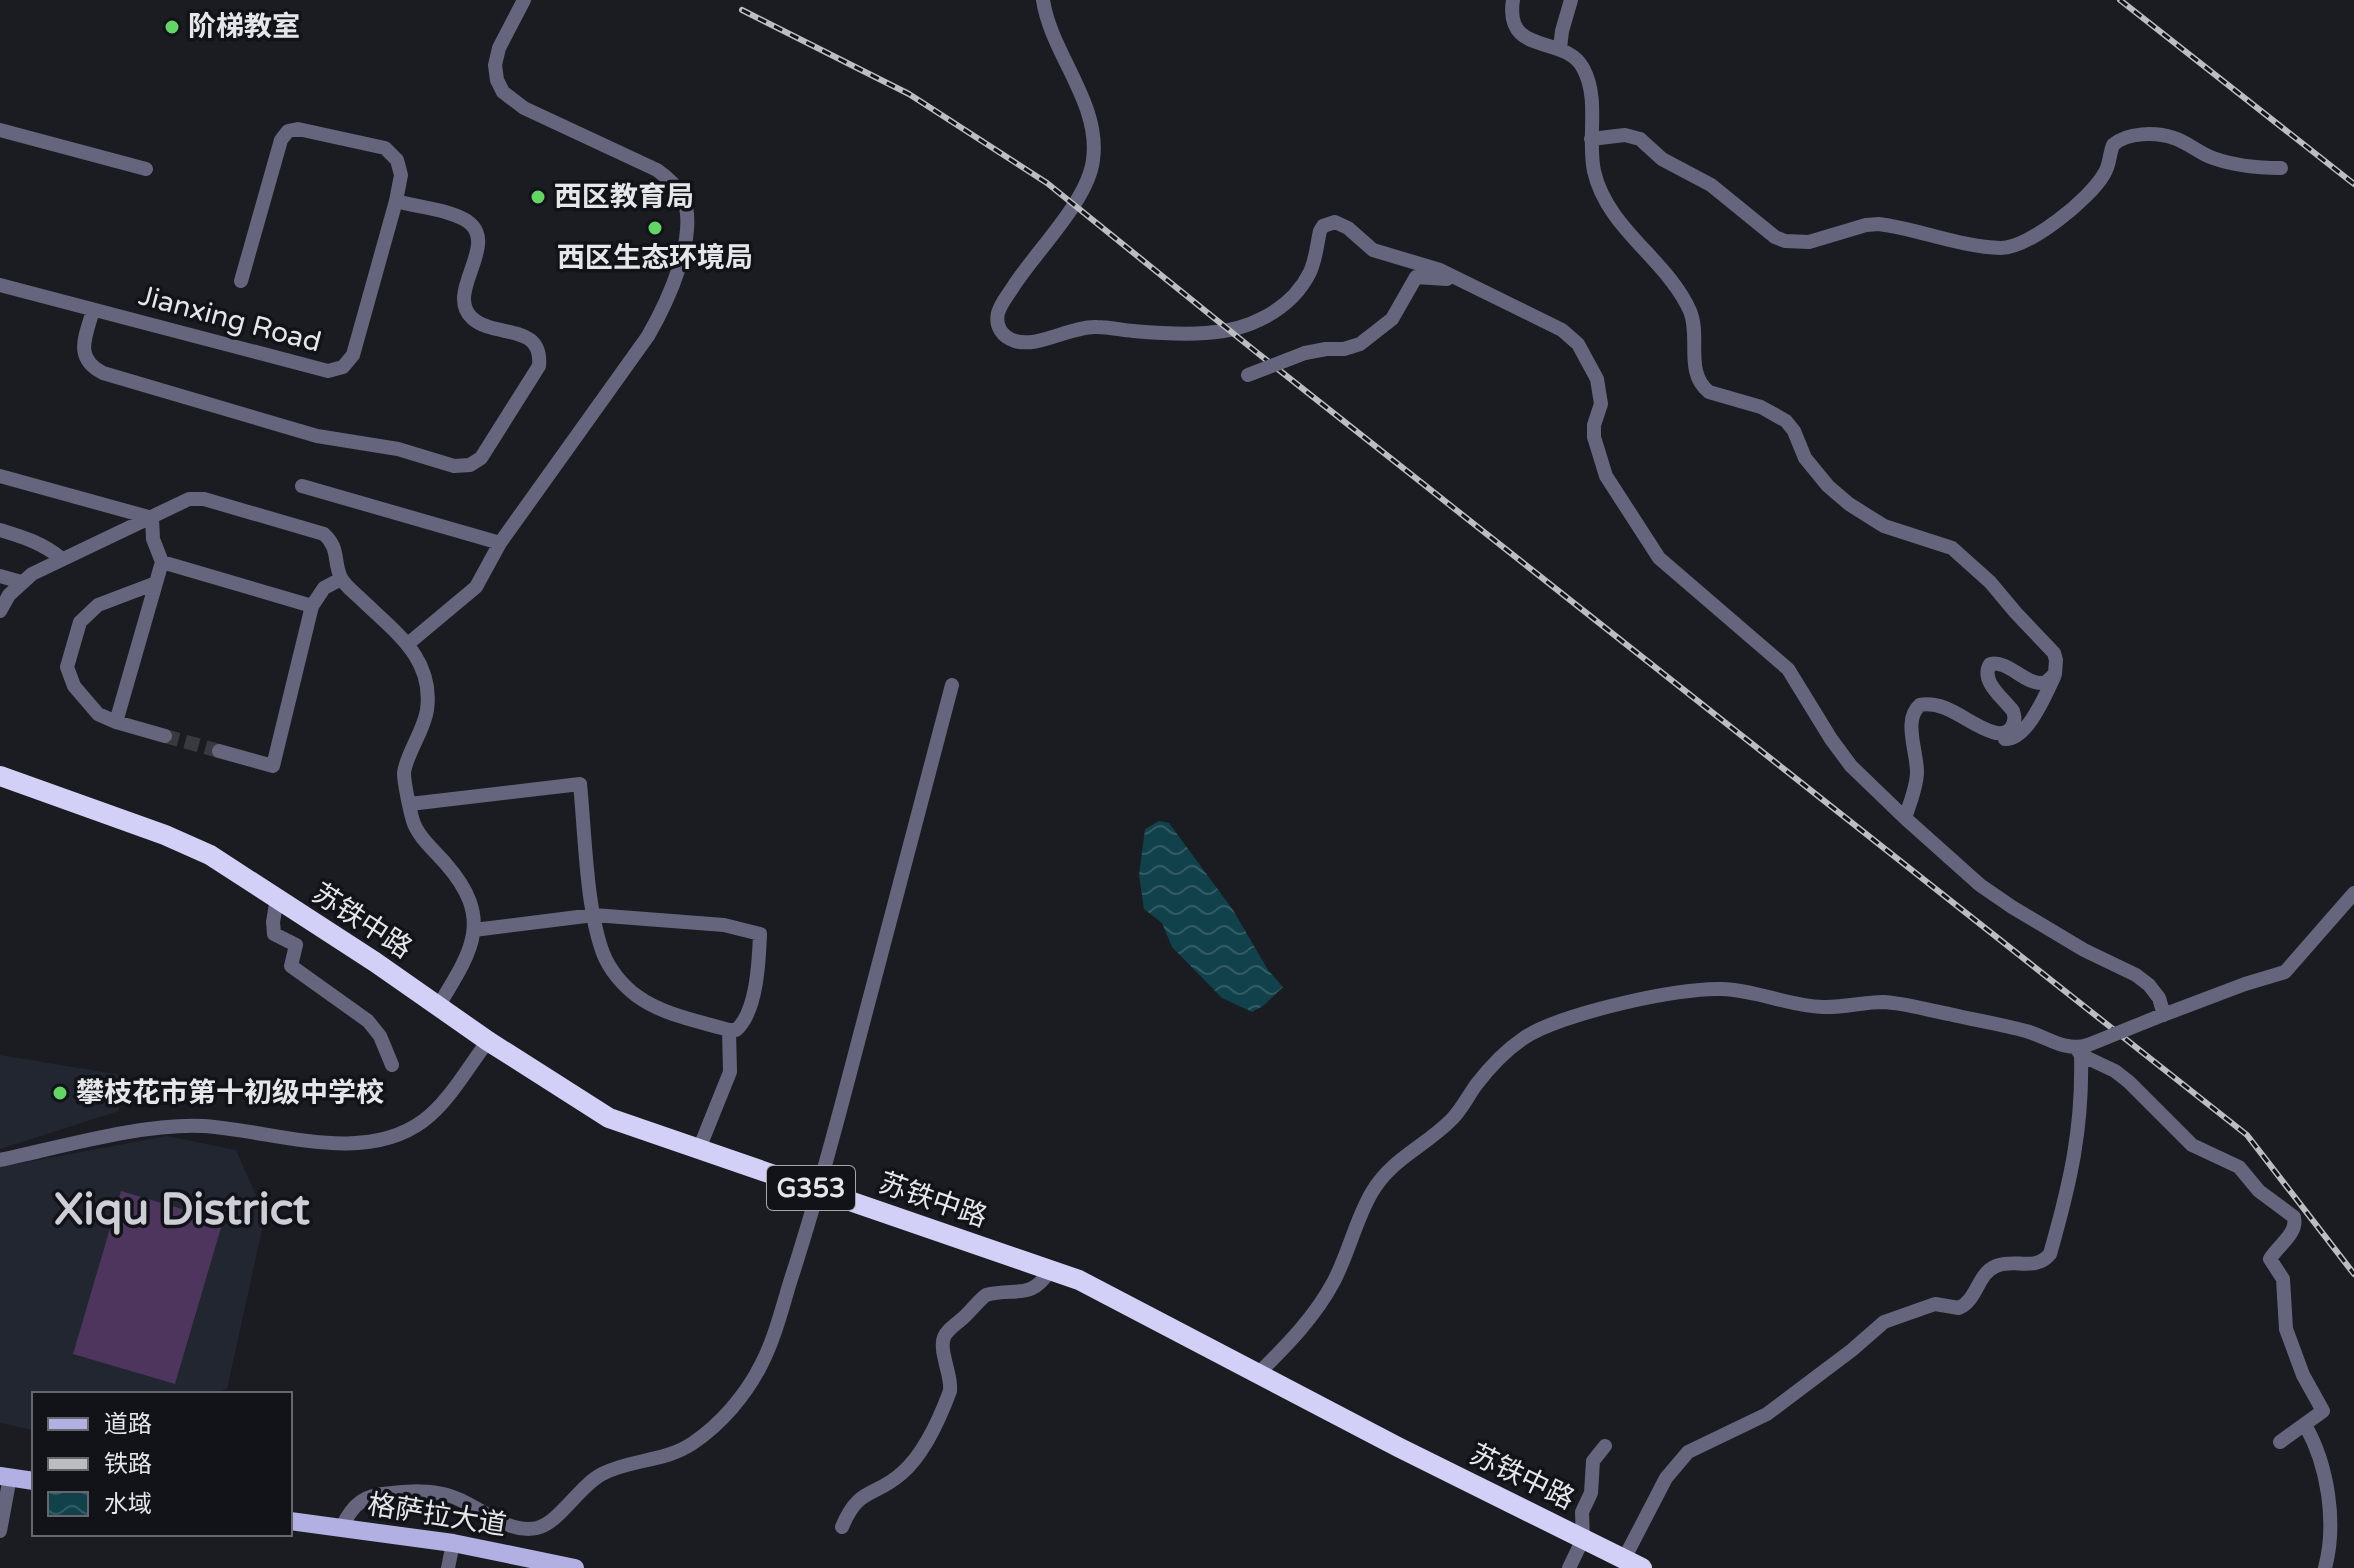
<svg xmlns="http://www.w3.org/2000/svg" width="2354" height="1568" viewBox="0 0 2354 1568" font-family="'Varela Round','Noto Sans SC',sans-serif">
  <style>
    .built { fill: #212630 }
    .pitch { fill: #4e355e }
    .water { fill: url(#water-waves) }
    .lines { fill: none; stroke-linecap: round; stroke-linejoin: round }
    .minor-tunnel { stroke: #383a3f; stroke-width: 14; stroke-dasharray: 14 7; stroke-linecap: butt }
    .minor { stroke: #66657e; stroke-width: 14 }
    .major { stroke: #b2afe3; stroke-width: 18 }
    .highway { stroke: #d2d0f6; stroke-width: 20 }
    .rail-casing { stroke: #bbbdc0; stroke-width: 6 }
    .rail { stroke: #111318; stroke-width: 3; stroke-dasharray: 9; stroke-linecap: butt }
    .minor-bridge { stroke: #66657e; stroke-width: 14 }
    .poi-dot { fill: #65d467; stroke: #111318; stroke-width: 3 }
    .labels { text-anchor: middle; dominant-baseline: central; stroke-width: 7; stroke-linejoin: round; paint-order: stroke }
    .shield { fill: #111318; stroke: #a5a7aa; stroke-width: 2 }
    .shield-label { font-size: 26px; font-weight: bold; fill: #e4e6e9 }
    .poi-label { font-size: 28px; font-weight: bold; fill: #e4e6e9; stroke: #111318; text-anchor: start }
    .street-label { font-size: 28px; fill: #e4e6e9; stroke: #111318 }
    .town-label { font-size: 44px; font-weight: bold; fill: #cccfd5; stroke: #111318 }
  </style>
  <defs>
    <pattern id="water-waves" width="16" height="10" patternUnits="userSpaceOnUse" patternTransform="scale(2)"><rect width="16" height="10" fill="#11414b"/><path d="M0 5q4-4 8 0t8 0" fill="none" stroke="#345c65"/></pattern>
  </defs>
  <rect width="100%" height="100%" fill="#1a1c21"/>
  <path class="built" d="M0 1055 121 1075 119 1111 0 1149Z
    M167 1136 236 1150 265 1216 227 1389 210 1394H34V1430L0 1423V1167Z"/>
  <path class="pitch" d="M121 1191 223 1221 175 1384 73 1354Z"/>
  <path class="water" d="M1159 821 1169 823 1233 910 1268 970 1283 987 1263 1006 1252 1012 1222 998 1172 947 1162 923 1144 909 1139 875 1145 829Z"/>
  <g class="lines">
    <path class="minor-tunnel" d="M165 736 219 751"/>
    <path class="minor" d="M1043 0C1051 54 1101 103 1093 160 1088 201 1036 251 1013 287 1008 295 1001 303 998 313 995 326 1002 337 1015 341 1039 348 1070 326 1097 327 1109 327 1121 330 1133 331 1156 333 1182 335 1206 333 1247 331 1291 311 1310 272 1316 259 1317 244 1320 231L1323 226 1335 222 1348 228 1373 250 1440 270 1562 330 1578 344 1597 379 1601 404 1594 425V437L1606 476 1659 558 1788 669 1831 739 1851 766 1905 818 1980 885 2012 907 2084 950 2136 975 2149 985 2159 998 2164 1015
      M1513 0C1504 57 1565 34 1583 68 1600 99 1587 138 1594 171 1607 229 1667 259 1690 311 1701 337 1684 372 1709 392L1761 407 1786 421 1794 431 1805 458 1828 486 1849 504 1884 526 1952 548 1990 582 2016 613 2054 653 2056 660 2055 674 2045 683C2023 685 2010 660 1990 664 1980 681 2002 697 2013 711 2018 725 2008 737 1993 732 1968 725 1948 700 1920 705 1902 720 1918 753 1917 774 1916 789 1910 803 1905 818
      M1560 48 1562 31 1571 0
      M0 130 146 169
      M1591 139 1625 135 1640 139 1662 159 1711 185 1775 237 1785 241 1809 242 1866 225 1879 224C1919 229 1960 247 2001 248 2029 248 2090 199 2104 174 2110 165 2109 155 2113 145 2127 132 2156 132 2174 138 2187 142 2199 153 2213 158 2235 166 2258 168 2281 168
      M0 285 328 371 343 367 353 355 396 201 401 175 397 160 385 148 298 129 288 131 281 140 241 281
      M93 310C86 336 73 358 103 373L317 436 398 449 454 466 470 465 481 458 539 366C543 322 495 339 472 318 444 292 501 244 467 221 448 209 417 207 396 201
      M1305 353 1326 349H1344L1360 344 1392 319 1416 277 1447 279
      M0 476 152 518 153 539 162 562
      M302 486 500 543
      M0 530C23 537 43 543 62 559
      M0 576 21 582
      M0 611 9 595 32 574 189 499H204L324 534C340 549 333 561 341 578 345 586 356 594 362 600 395 632 434 658 427 710 424 731 406 754 404 773 404 783 410 811 413 821 418 837 435 851 446 864 494 919 472 951 439 1005
      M409 643 476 587 500 543 648 336C667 303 699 236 683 197 677 186 667 177 657 170L524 108 503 92 497 80 495 65 499 48 524 0
      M116 722 98 714 74 686 67 667 80 622 98 605 156 583
      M165 736 116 722 162 562 312 606
      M2005 739C2027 740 2045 696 2054 677
      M219 751 273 766 312 606 324 588 341 579
      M410 804 580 784C585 833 586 908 603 953 609 969 623 986 637 996 663 1015 698 1021 729 1030H736C757 1012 759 961 760 934L724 925 594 915 474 930
      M277 898 273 922 274 934 296 945 291 966 368 1021 380 1036 392 1065
      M2155 1018 2245 984 2285 972 2354 893
      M2081 1055 2115 1071 2129 1082 2192 1145 2239 1167 2259 1191 2294 1217C2298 1234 2278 1245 2270 1259L2283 1279 2286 1329 2303 1375 2323 1411 2280 1442
      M699 1149 730 1072 729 1030
      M0 1160C61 1147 143 1123 203 1126 272 1130 362 1166 423 1121 449 1102 468 1067 488 1041
      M1258 1374C1287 1345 1315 1317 1334 1281 1349 1252 1356 1219 1372 1192 1392 1158 1426 1146 1452 1119 1462 1109 1468 1096 1476 1085 1489 1068 1506 1050 1524 1038 1559 1014 1679 987 1722 989 1757 990 1788 1006 1823 1007 1843 1008 1863 1002 1883 1002 1905 1003 1927 1010 1949 1014 1974 1020 2000 1024 2026 1031 2048 1037 2064 1052 2088 1045
      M2305 1425C2328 1465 2337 1523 2325 1568
      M342 1527C353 1503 366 1494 392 1493 411 1491 429 1490 447 1495 476 1502 505 1535 537 1528 559 1523 579 1486 602 1474 631 1459 665 1462 693 1443 721 1424 746 1395 761 1365 775 1338 782 1308 791 1279 810 1221 826 1163 842 1103 879 964 915 824 952 685
      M842 1527C859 1486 874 1498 902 1473 924 1454 940 1418 950 1391 951 1379 947 1371 945 1360 938 1334 947 1332 963 1318 971 1311 977 1302 986 1295 1015 1287 1031 1301 1050 1270
      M0 1531 10 1477
      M1624 1559 1666 1478 1688 1452 1767 1414 1852 1350 1884 1322 1935 1304 1959 1308C1978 1299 1977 1274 1996 1266 2015 1258 2035 1272 2050 1254 2070 1184 2083 1129 2081 1055L2077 1049
      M448 1568 453 1543
      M1569 1568 1583 1539 1582 1512 1591 1493 1593 1461 1605 1446"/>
    <path class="major" d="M0 1476 34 1481
      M290 1521 453 1543 575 1568"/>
    <path class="highway" d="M0 776 165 835 210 855 375 962 488 1041 609 1118 1079 1280 1398 1447 1642 1568"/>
    <defs>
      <path id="rail" d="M2120 0 2354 184
        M742 10 909 94 1047 183 1255 351 2247 1135 2354 1274"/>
    </defs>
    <use href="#rail" class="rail-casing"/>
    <use href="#rail" class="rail"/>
    <path class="minor-bridge" d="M1248 375 1305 353
      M2088 1045 2155 1018"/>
  </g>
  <g class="poi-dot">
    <circle cx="172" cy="27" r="8"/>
    <circle cx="538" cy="197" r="8"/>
    <circle cx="655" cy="228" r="8"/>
    <circle cx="60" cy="1093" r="8"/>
  </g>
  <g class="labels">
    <rect class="shield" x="767" y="1166" width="88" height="44" rx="6"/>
    <g class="shield-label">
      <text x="811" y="1188">G353</text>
    </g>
    <g class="poi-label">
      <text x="188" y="27">阶梯教室</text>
      <text x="554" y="197">西区教育局</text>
      <text x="655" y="258" text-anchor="middle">西区生态环境局</text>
      <text x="76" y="1093">攀枝花市第十初级中学校</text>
    </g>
    <g class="street-label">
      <text transform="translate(230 319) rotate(15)">Jianxing Road</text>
      <text transform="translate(362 921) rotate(33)">苏铁中路</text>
      <text transform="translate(933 1200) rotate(19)">苏铁中路</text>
      <text transform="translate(1522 1477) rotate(26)">苏铁中路</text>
      <text transform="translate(437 1515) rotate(9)">格萨拉大道</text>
    </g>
    <g class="town-label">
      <text x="182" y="1210">Xiqu District</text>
    </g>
  </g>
  <rect x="32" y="1392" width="260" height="144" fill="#111318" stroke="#65676c" stroke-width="2"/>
  <rect x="48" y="1418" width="40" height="12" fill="#b2afe3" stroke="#65676c" stroke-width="2"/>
  <text x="104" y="1432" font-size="24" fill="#e4e6e9">道路</text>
  <rect x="48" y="1458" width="40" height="12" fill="#bbbdc0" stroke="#65676c" stroke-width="2"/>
  <text x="104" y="1472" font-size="24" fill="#e4e6e9">铁路</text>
  <rect x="48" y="1492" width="40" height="24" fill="url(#water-waves)" stroke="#65676c" stroke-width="2"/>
  <text x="104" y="1512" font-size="24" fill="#e4e6e9">水域</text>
</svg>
